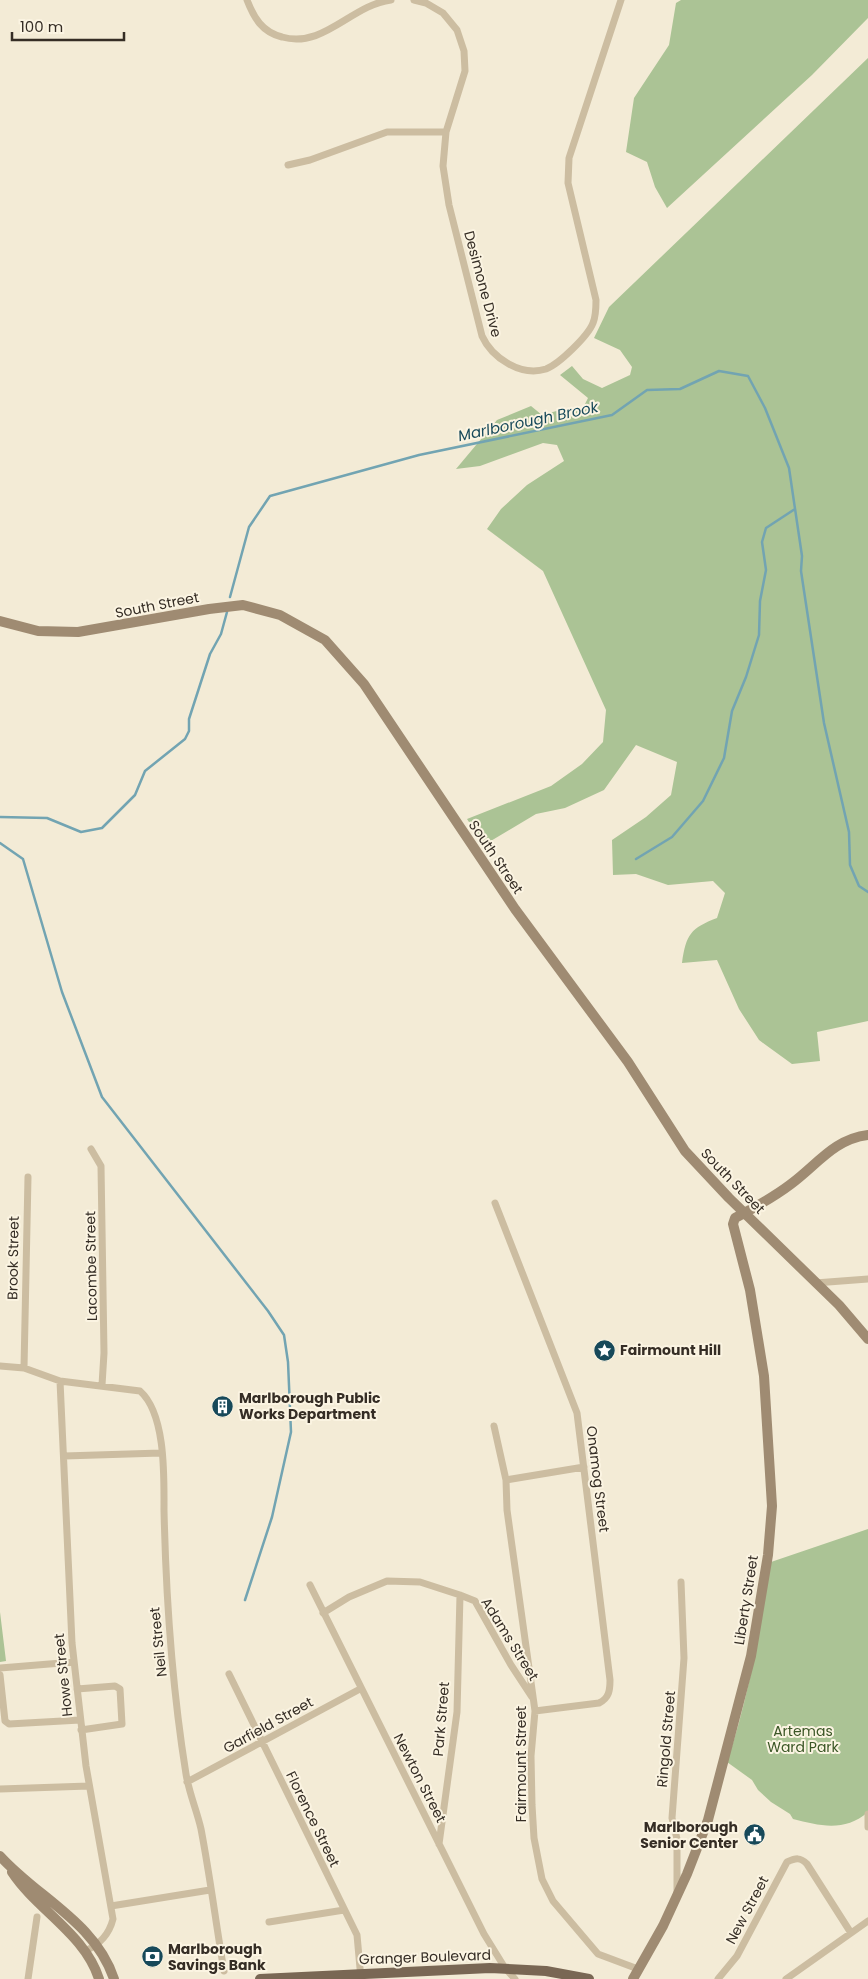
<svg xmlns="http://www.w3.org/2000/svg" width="868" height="1979" viewBox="0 0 868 1979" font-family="Poppins,sans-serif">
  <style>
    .green { fill: #abc395 }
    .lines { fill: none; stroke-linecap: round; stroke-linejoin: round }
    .stream { stroke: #72a4b2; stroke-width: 2.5 }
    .street { stroke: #ccbda1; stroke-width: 7 }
    .secondary { stroke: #9f8b72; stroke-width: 10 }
    .primary { stroke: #796754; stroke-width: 10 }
    .labels { text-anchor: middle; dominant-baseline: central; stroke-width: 4; stroke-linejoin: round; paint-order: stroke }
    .street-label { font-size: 14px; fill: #352d25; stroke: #fbf4e2 }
    .poi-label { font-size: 14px; font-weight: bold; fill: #352d25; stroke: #fbf4e2; text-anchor: start }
    .park-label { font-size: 14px; fill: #3b5626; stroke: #fbf4e2 }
    .water-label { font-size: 15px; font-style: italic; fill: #17495a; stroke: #fbf4e2 }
  </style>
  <rect width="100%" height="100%" fill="#f3ebd6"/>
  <path class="green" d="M681 0H868V18L812 75 667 208 655 187 647 162 626 152 634 98 669 45 676 3Z
    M868 58V1021L817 1032 820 1061 792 1064 759 1040 739 1009 717 960 682 963C686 934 691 928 717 918L725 893 713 881 668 885 636 874 613 875 612 840 646 817 671 795 677 762 636 745 604 790 565 808 536 814 484 845 467 819 551 786 582 764 603 742 606 710 543 571 487 529 501 509 527 485 564 461 557 445 543 443 480 466 456 469 497 420 531 406 542 415 560 410 583 408 588 398 560 375 572 366 583 379 602 388 630 375 632 367 620 350 594 338 609 307Z
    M868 1529V1812C845 1832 820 1826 793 1819L790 1814 771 1802 758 1790 752 1780 727 1762C749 1696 760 1630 771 1562Z
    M0 1612 6 1661 0 1662Z"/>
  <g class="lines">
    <path class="stream" d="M230 597 249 527 270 496 419 455 612 415 647 390 680 389 719 371 748 376 765 408 789 468 802 556 801 571 824 723 849 832 850 865 859 886 868 892
      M0 817 47 818 81 832 102 828 135 795 145 771 185 739 189 731V719L210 654 221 634 227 612
      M0 843 23 859 62 992 102 1097 268 1311 284 1335 288 1362 291 1432 272 1517 245 1600
      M636 859 672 837 703 801 724 758 732 711 746 677 759 635 760 601 766 570 762 542 766 528 795 509"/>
    <path class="street" d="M247 0C254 18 262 32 282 37 324 49 351 5 391 0
      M414 0 426 3 443 13 457 30 464 51 465 71 446 132 443 166 449 205 482 336C492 358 521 377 546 369 559 364 588 336 593 323 596 316 596 308 596 300L568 183 569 158 621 0
      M288 165 310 160 387 132H446
      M91 1149 101 1166 104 1353 102 1385
      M495 1203 577 1413 610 1680C610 1691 609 1698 599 1703L535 1711
      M815 1283 868 1279
      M0 1366 24 1368 60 1381 140 1391C166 1414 164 1477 164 1510 166 1599 172 1687 186 1774 189 1793 197 1811 201 1829 210 1876 216 1924 224 1971
      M24 1368 28 1177
      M60 1381 72 1643 86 1766 113 1919C109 1935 99 1945 85 1951
      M494 1426 506 1480 507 1510 535 1711 531 1756 532 1805 534 1838 542 1879 553 1901 598 1954 638 1969
      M64 1456 161 1453
      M506 1480 584 1467
      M310 1585 484 1934 505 1968 515 1979
      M323 1613 349 1597 387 1581 420 1582 460 1595 475 1601 511 1665 532 1697
      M0 1668 74 1662
      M229 1674 357 1935 361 1979
      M0 1675 5 1721 9 1724 80 1720
      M77 1689 115 1686 120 1689 122 1724 81 1730
      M187 1782 360 1689
      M0 1789 89 1786
      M868 1814V1827
      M439 1844 457 1712 460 1595
      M677 1894V1839L672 1818 684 1658 681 1582
      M111 1906 210 1890
      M269 1922 344 1910
      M28 1979 37 1917
      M718 1979 737 1956 787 1862C796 1858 800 1857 807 1864L851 1933
      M786 1979 868 1921"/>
    <path class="secondary" d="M0 621 38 631 78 632 209 609 243 605 280 615 325 640 364 684 515 909 628 1062 685 1151 729 1198 839 1305 868 1339
      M0 1856C38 1898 95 1922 114 1979
      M12 1872C37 1910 85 1934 99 1979
      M633 1979 663 1926 687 1874 708 1820 751 1656 768 1555 772 1506 764 1376 750 1290 733 1224 735 1218C754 1208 774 1197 791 1184 817 1165 834 1139 868 1135"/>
    <path class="primary" d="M260 1979 490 1968 546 1971 589 1979"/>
  </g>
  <defs>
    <symbol id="sight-disc" viewBox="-11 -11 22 22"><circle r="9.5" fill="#17495a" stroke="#fbf4e2"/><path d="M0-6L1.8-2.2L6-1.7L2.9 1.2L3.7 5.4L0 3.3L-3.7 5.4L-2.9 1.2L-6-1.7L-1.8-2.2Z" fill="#fff"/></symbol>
    <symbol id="building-disc" viewBox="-11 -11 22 22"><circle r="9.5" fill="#17495a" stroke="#fbf4e2"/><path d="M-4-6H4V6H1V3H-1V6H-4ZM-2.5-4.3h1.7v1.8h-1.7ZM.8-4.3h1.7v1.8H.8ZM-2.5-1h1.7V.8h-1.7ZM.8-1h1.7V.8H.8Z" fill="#fff"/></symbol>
    <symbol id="civic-disc" viewBox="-11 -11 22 22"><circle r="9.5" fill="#17495a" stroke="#fbf4e2"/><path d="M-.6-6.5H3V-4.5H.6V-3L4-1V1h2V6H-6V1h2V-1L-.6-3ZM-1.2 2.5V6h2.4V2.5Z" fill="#fff"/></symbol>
    <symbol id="bank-disc" viewBox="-11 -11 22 22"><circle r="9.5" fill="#17495a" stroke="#fbf4e2"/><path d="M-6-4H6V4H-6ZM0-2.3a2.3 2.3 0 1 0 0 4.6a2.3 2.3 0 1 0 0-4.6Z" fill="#fff"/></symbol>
  </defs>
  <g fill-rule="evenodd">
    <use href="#sight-disc" x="592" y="1338" width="25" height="25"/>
    <use href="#building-disc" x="210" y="1394" width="25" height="25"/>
    <use href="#civic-disc" x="742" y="1822" width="25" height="25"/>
    <use href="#bank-disc" x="140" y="1944" width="25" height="25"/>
  </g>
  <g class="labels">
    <g class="street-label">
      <text transform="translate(483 284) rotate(75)">Desimone Drive</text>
      <text transform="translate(157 605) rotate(-11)">South Street</text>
      <text transform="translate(496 857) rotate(56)">South Street</text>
      <text transform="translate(733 1181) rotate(46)">South Street</text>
      <text transform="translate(13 1258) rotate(-89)">Brook Street</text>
      <text transform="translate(91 1266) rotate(-91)">Lacombe Street</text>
      <text transform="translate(598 1479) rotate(83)">Onamog Street</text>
      <text transform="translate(746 1600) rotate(-81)">Liberty Street</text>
      <text transform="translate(510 1639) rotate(58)">Adams Street</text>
      <text transform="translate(158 1642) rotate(-96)">Neil Street</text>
      <text transform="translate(63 1675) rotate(-96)">Howe Street</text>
      <text transform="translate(441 1719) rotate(-85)">Park Street</text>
      <text transform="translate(268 1725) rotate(-29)">Garfield Street</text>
      <text transform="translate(666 1739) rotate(-85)">Ringold Street</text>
      <text transform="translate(521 1764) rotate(-90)">Fairmount Street</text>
      <text transform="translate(420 1778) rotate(63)">Newton Street</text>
      <text transform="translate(313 1819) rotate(64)">Florence Street</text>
      <text transform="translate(747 1910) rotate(-62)">New Street</text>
      <text transform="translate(425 1957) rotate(-2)">Granger Boulevard</text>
    </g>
    <g class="poi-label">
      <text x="620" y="1350">Fairmount Hill</text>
      <text x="239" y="1398">Marlborough Public<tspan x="239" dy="16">Works Department</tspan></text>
      <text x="738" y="1827" text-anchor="end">Marlborough<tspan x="738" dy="16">Senior Center</tspan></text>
      <text x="168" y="1949">Marlborough<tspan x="168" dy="16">Savings Bank</tspan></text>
    </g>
    <g class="park-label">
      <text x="803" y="1731">Artemas<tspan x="803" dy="16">Ward Park</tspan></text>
    </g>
    <g class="water-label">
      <text transform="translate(528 421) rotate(-12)">Marlborough Brook</text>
    </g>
  </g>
  <path d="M12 32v8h112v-8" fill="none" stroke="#352d25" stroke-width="2.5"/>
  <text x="20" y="32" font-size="15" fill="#352d25" stroke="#fbf4e2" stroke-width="4" paint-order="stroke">100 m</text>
</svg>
